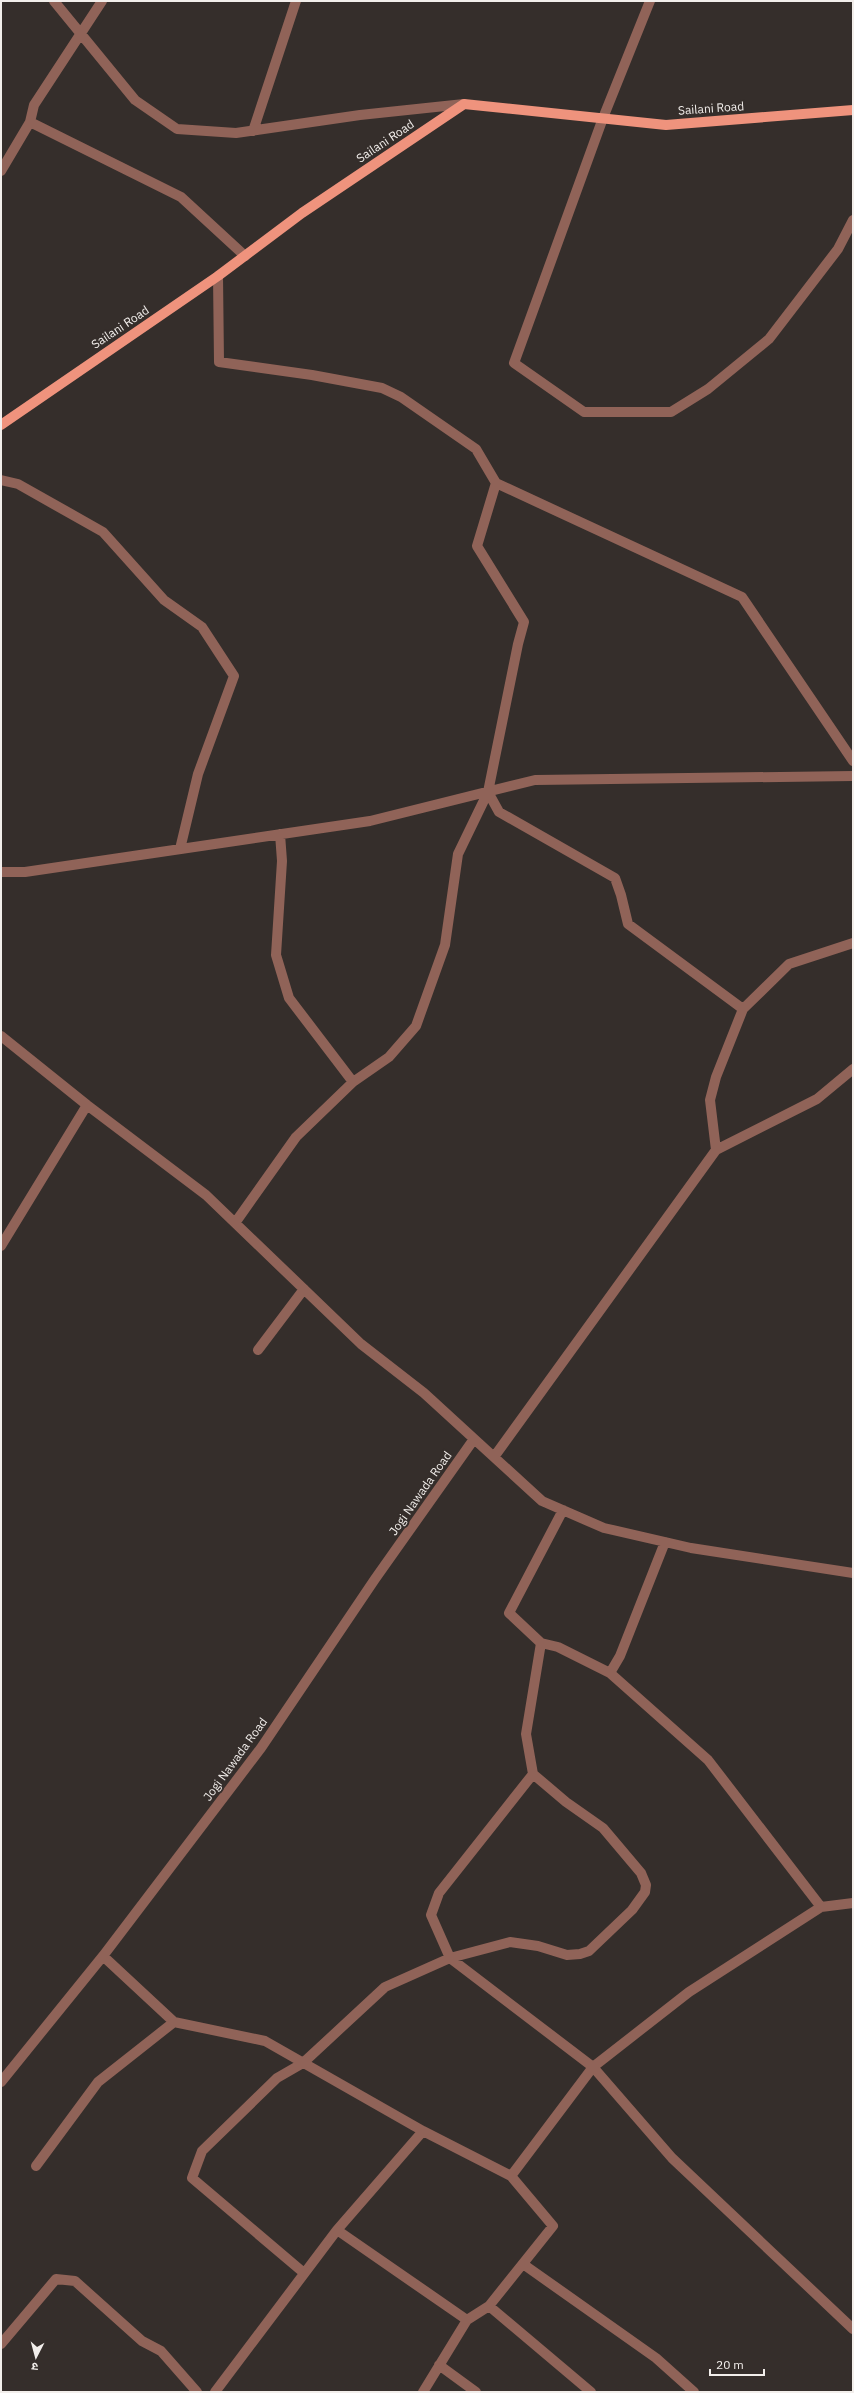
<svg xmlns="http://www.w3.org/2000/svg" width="854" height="2393" viewBox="0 0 854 2393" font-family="'IBM Plex Sans','Noto Sans Devanagari',sans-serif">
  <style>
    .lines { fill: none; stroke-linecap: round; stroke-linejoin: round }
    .minor { stroke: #906358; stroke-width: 10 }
    .major { stroke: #ef937d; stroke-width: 10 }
    .labels { text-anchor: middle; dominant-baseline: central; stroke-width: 4; stroke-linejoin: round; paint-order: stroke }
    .street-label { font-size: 12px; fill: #f2eeeb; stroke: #352e2b }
  </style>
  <rect width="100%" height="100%" fill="#352e2b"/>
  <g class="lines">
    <path class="minor" d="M54 1 135 100 177 129 236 133 360 115 464 104
      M650 1 603 118 514 363 584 412H671L708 389 769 339 838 249 853 220
      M30 122 181 197 245 256
      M253 131 296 1
      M1 171 30 122 34 105 102 1
      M218 276 219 362 312 375 382 388 401 397 476 449 496 483 742 597 853 761
      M1 480 18 484 103 532 164 600 202 627 234 676 198 774 180 849
      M488 792 499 812 615 878 621 895 628 924 743 1009
      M280 834 282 861 276 955 289 998 353 1082
      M1 872H25L370 821 535 780 853 776
      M1 1036 87 1105 206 1195 361 1344 424 1393 542 1501 604 1528 691 1548 853 1573
      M716 1150 710 1100 716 1077 743 1009 789 964 853 943
      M235 1223 296 1137 353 1082 389 1057 416 1026 445 945 458 854 488 792 518 644 524 622 477 546 496 483
      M1 1246 87 1105
      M258 1350 304 1289
      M494 1457 716 1150 817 1099 853 1069
      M563 1510 509 1613 541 1643 558 1647 610 1673 708 1760 821 1907
      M610 1673 620 1656 665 1542
      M533 1774 439 1893 431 1915 450 1958 593 2067 672 2158 853 2329
      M103 1956 174 2022 265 2041 423 2131 337 2230 467 2320 423 2392
      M1 2082 103 1956 261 1748 375 1579 474 1439
      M423 2131 511 2176 553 2226 489 2306 467 2320
      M36 2166 98 2082 174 2022
      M511 2176 593 2067 689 1992 821 1907 853 1903
      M523 2264 656 2358 694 2392
      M304 2273 192 2178 202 2151 277 2078 303 2063 385 1987 450 1958 510 1942 538 1946 567 1955 580 1954 589 1951 632 1910 645 1892 646 1885 641 1873 603 1828 566 1802 533 1774 526 1734 541 1643
      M489 2306 591 2392
      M1 2344 56 2279 75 2281 142 2341 161 2351 197 2392
      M439 2365 476 2392
      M215 2392 337 2230"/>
    <path class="major" d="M1 425 218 276 302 213 464 104 666 125 853 110"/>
  </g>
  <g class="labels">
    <g class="street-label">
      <text transform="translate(711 108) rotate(-4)">Sailani Road</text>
      <text transform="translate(385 141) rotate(-34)">Sailani Road</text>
      <text transform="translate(120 327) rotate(-34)">Sailani Road</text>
      <text transform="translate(420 1493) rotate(-55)">Jogi Nawada Road</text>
      <text transform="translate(235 1759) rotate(-54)">Jogi Nawada Road</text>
    </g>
  </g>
  <rect width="854" height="2393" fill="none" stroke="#f2eeeb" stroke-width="4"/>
  <g transform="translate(36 2357) rotate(186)" stroke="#352e2b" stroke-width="3" paint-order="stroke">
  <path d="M0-3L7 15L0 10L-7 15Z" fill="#f2eeeb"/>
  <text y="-6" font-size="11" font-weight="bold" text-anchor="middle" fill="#f2eeeb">उ</text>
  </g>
  <path d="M710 2369v6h54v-6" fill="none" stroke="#f2eeeb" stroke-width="2"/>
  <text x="716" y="2369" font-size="12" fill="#f2eeeb" stroke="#352e2b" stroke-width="3" paint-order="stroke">20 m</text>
</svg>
